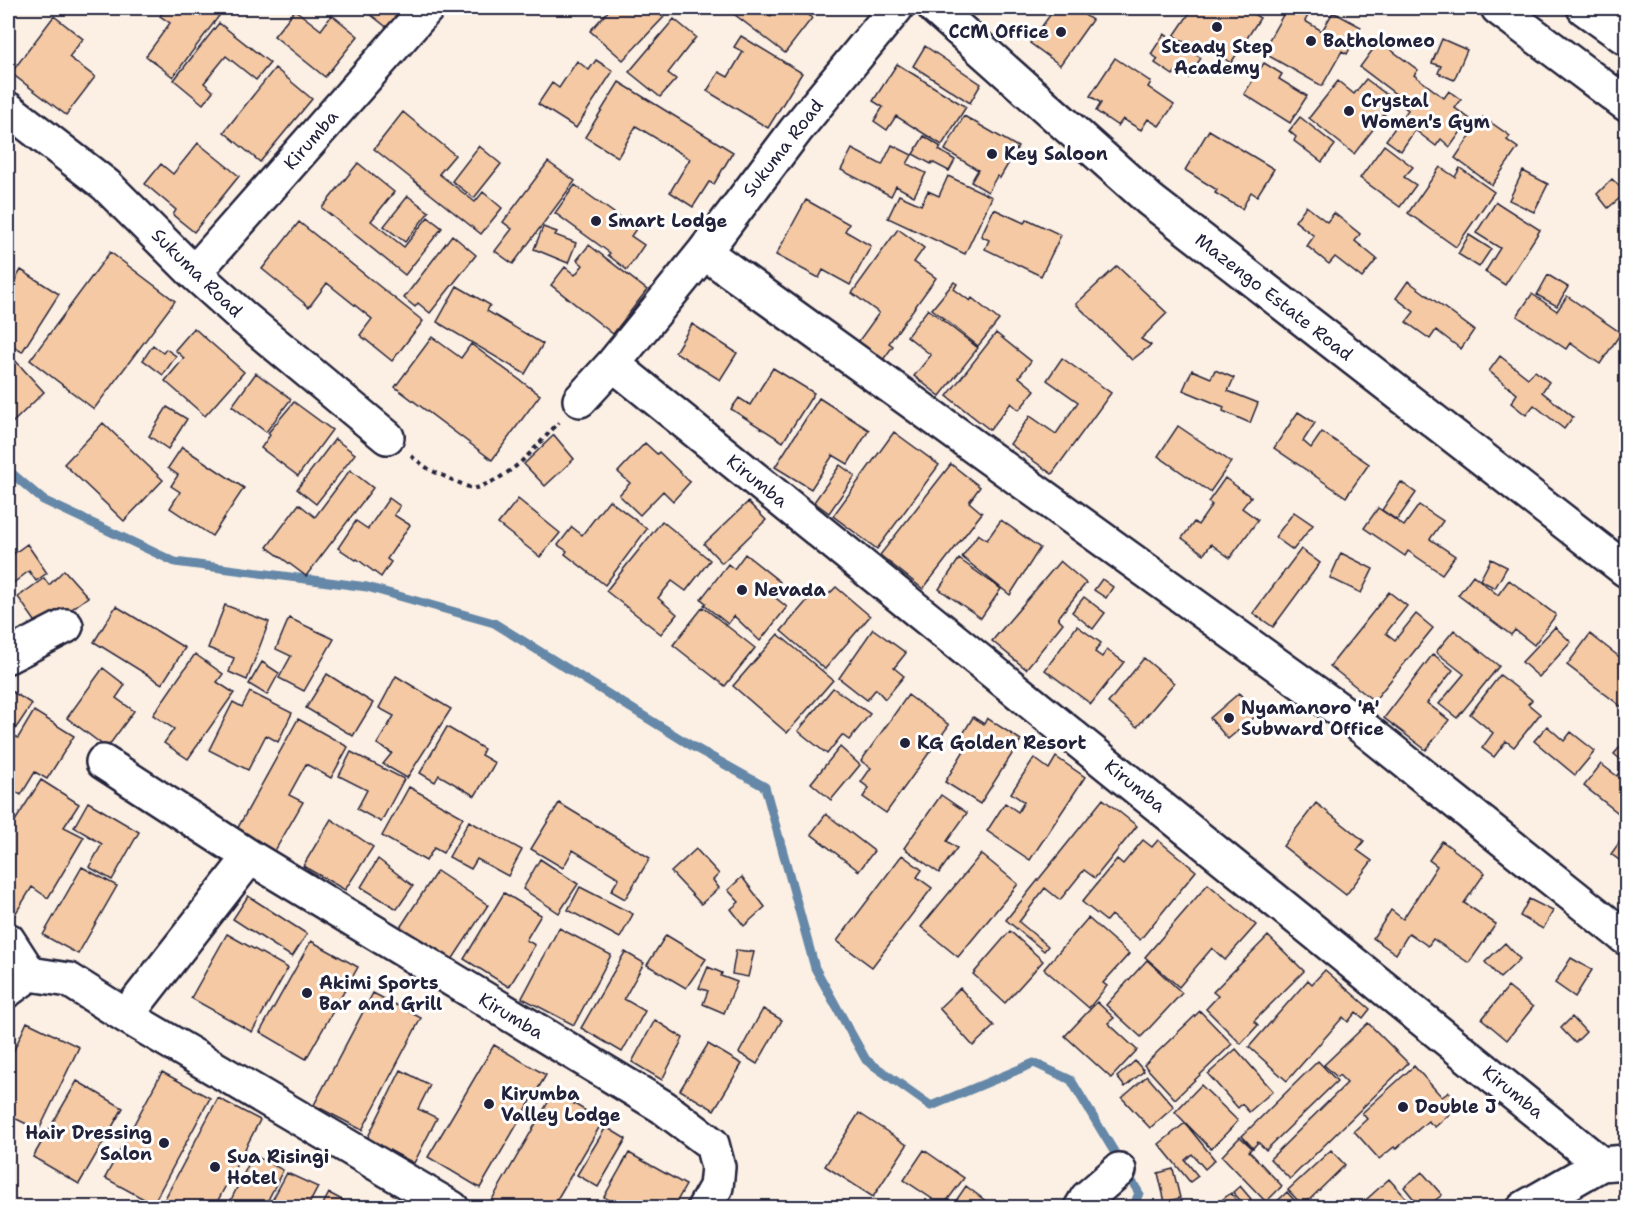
<svg xmlns="http://www.w3.org/2000/svg" width="1634" height="1215" viewBox="0 0 1634 1215" font-family="'Shantell Sans',sans-serif">
  <style>
    .lines { fill: none; stroke-linecap: round; stroke-linejoin: round }
    .stream { stroke: #6588a8; stroke-width: 9 }
    .building { fill: #f4c9a3; stroke: #22223b; stroke-width: 1.5 }
    .minor-casing { stroke: #22223b; stroke-width: 38 }
    .primary-casing { stroke: #22223b; stroke-width: 38 }
    .path { stroke: #22223b; stroke-width: 4; stroke-dasharray: 4.5 4.5; stroke-linecap: butt }
    .minor { stroke: #fff; stroke-width: 33 }
    .primary { stroke: #fff; stroke-width: 33 }
    .poi-dot { fill: #22223b; stroke: #fff; stroke-width: 2 }
    .labels { text-anchor: middle; dominant-baseline: central; stroke-width: 6; stroke-linejoin: round; paint-order: stroke }
    .poi-label { font-size: 18px; font-weight: bold; fill: #22223b; stroke: #fff; text-anchor: start }
    .street-label { font-size: 18px; fill: #22223b; stroke: #fff }
  </style>
  <rect width="100%" height="100%" fill="#fcefe3"/>
  <filter id="ink" filterUnits="userSpaceOnUse"><feTurbulence type="fractalNoise" baseFrequency=".0167" numOctaves="2"/><feDisplacementMap in="SourceGraphic" scale="12" xChannelSelector="R" yChannelSelector="G"/><feConvolveMatrix kernelMatrix="1 2 1 2 8 2 1 2 1" color-interpolation-filters="sRGB"/></filter>
  <g filter="url(#ink)">
    <g class="lines">
      <path class="stream" d="M8 470 43 500 175 562 367 587 494 623 692 746 765 787 815 968 866 1060 931 1106 1034 1063 1071 1080 1139 1193 1133 1208"/>
    </g>
    <path class="building" d="M166 8H208L219 16 173 77 146 56 170 23 160 16Z
      M374 8H406L389 29 370 14Z
      M611 8H653L664 17 623 60 590 31Z
      M726 8H760L771 16 777 8H799L812 18 785 53Z
      M1055 8H1074L1092 20 1060 65 1030 43Z
      M1193 8H1244L1260 18 1231 63 1201 43 1197 50 1174 36Z
      M1287 8H1301L1310 12 1305 21 1322 31 1333 12 1361 27 1347 54 1342 51 1322 86 1262 52Z
      M295 10 321 30 332 15 358 36 325 77 274 36Z
      M54 16 83 39 69 57 95 77 66 115 11 73Z
      M674 19 696 37 668 73 676 79 660 97 629 72Z
      M219 23 270 63 256 80 226 56 204 83 213 91 203 104 174 80Z
      M1164 34 1201 58 1188 78 1176 71 1173 75 1155 63 1158 59 1151 54Z
      M741 36 802 73 768 128 707 91 719 72 728 77 743 52 734 47Z
      M1442 39 1467 50 1454 80 1438 73 1441 66 1432 63Z
      M1379 41 1418 70 1414 75 1444 98 1449 91 1461 100 1455 108 1470 119 1450 147 1441 139 1436 146 1415 130 1401 151 1386 140 1408 110 1399 103 1402 99 1360 67Z
      M925 46 981 84 970 103 913 66Z
      M1115 58 1151 82 1148 87 1174 105 1159 126 1148 119 1141 130 1123 119 1118 126 1096 111 1101 103 1090 96Z
      M596 60 613 71 576 128 538 104 552 83 559 88 577 61 589 70Z
      M1264 63 1282 74 1279 79 1307 96 1290 123 1244 94Z
      M897 64 966 107 942 145 896 116 887 130 874 121 883 107 873 101Z
      M275 68 312 99 260 162 224 132Z
      M1366 79 1395 101 1354 154 1309 118 1338 81 1354 94Z
      M619 82 733 152 714 184 709 182 693 207 670 192 690 159 636 126 618 157 585 137Z
      M403 112 455 155 439 174 475 202 483 192 502 208 481 234 374 149Z
      M964 116 1018 147 1000 178 997 176 988 192 971 182 978 170 945 150Z
      M1300 117 1335 145 1322 162 1294 141 1296 137 1289 131Z
      M1483 117 1510 136 1507 140 1518 148 1492 185 1455 158Z
      M1209 130 1274 169 1257 196 1251 192 1242 209 1215 193 1217 190 1185 170Z
      M924 136 941 147 939 150 955 160 949 171 932 162 931 164 913 154Z
      M198 143 239 176 194 232 173 215 176 210 145 184 161 164 173 174Z
      M892 145 912 155 907 164 926 173 914 196 896 186 891 196 841 170 852 149 882 165Z
      M1384 145 1413 167 1404 177 1416 185 1400 207 1360 178Z
      M479 146 501 164 474 198 452 181Z
      M548 162 575 181 513 264 495 251 512 229 503 222Z
      M358 163 394 192 371 221 404 247 428 217 442 228 405 275 322 208Z
      M1440 167 1455 177 1460 168 1494 192 1456 247 1408 213Z
      M1523 171 1548 184 1534 212 1509 200Z
      M948 176 992 197 965 254 888 218 899 195 921 205 928 191 939 196Z
      M1612 179 1626 193 1608 208 1597 194Z
      M575 185 636 229 631 236 644 245 627 270 608 255 610 253 555 213Z
      M408 196 429 212 405 242 384 226Z
      M806 200 849 224 845 231 871 246 850 285 823 270 819 278 776 255Z
      M1496 202 1540 230 1505 285 1485 272 1500 248 1476 233Z
      M1306 206 1327 222 1334 213 1360 234 1355 241 1377 259 1362 278 1335 257 1329 264 1307 246 1314 236 1295 221Z
      M994 209 1024 223 1027 219 1061 235 1041 276 985 249 989 240 981 236Z
      M299 222 423 321 392 361 360 335 372 319 327 283 309 307 262 269Z
      M543 227 557 232 555 235 576 243 568 263 534 249Z
      M898 229 924 248 914 262 936 278 889 343 893 346 883 360 858 342 879 313 852 293Z
      M452 235 476 255 430 313 418 303 415 307 404 298Z
      M1469 235 1491 249 1479 267 1458 254Z
      M589 245 647 290 613 334 551 285 565 267 575 275 583 265 577 260Z
      M110 252 175 301 94 409 30 360Z
      M1117 266 1167 313 1141 339 1151 345 1132 360 1076 304Z
      M21 270 59 294 22 352 8 343V292Z
      M1548 275 1568 287 1557 306 1537 295Z
      M1408 281 1474 330 1461 349 1436 330 1430 339 1406 322 1414 312 1396 298Z
      M954 282 957 284 954 289 970 301 972 298 999 320 978 346 932 309Z
      M457 286 490 305 487 311 543 344 525 374 437 322Z
      M1532 294 1557 311 1567 296 1621 333 1600 364 1570 343 1566 349 1517 316Z
      M928 309 978 348 940 396 914 376 931 355 907 336Z
      M692 324 737 353 720 380 675 352Z
      M194 328 244 372 205 416 165 381 184 358 175 350Z
      M996 333 1031 361 1019 377 1035 390 1019 410 1011 403 990 430 947 396Z
      M432 337 461 358 471 344 540 395 492 460 395 387Z
      M153 345 163 353 166 349 176 356 163 375 143 360Z
      M1500 356 1528 378 1535 371 1549 382 1542 392 1573 417 1564 429 1534 405 1526 415 1511 403 1517 394 1489 371Z
      M13 358 44 392 8 427V364Z
      M1062 358 1111 393 1052 474 1010 444 1030 416 1056 434 1078 402 1047 380Z
      M773 368 814 393 783 442 731 409 739 398 750 405Z
      M1192 370 1211 378 1215 370 1234 378 1228 391 1258 403 1250 423 1223 411 1224 407 1183 390Z
      M256 373 291 399 266 432 232 406Z
      M819 398 869 430 848 464 833 455 811 489 775 467Z
      M294 402 332 430 298 476 261 448 270 435 268 433Z
      M167 407 187 419 168 449 149 436Z
      M1298 412 1315 423 1303 441 1311 448 1322 432 1369 464 1346 497 1274 448Z
      M103 423 163 480 124 521 64 464Z
      M1178 426 1231 462 1210 492 1158 456Z
      M894 432 939 465 877 549 833 516Z
      M554 435 574 459 545 486 524 464Z
      M335 439 355 454 316 504 297 489Z
      M645 443 657 454 659 452 690 482 673 501 663 491 640 515 619 495 630 483 618 472Z
      M182 447 244 488 212 536 170 508 180 492 171 486 178 475 168 468Z
      M951 464 980 487 969 502 982 513 923 589 880 555Z
      M840 465 855 476 829 513 814 502Z
      M350 470 373 488 306 576 267 547 299 504 315 517Z
      M1225 478 1251 497 1242 508 1258 520 1230 558 1211 544 1204 554 1182 538 1194 522 1198 525 1212 505 1208 502Z
      M1401 482 1416 493 1397 520 1382 510Z
      M389 498 400 506 394 515 410 525 387 559 391 562 381 577 357 559 356 560 338 548 356 521 368 529Z
      M518 499 560 533 540 557 498 524Z
      M609 500 647 529 605 585 565 554 567 551 558 545 572 527 582 535Z
      M748 502 766 520 722 563 704 544Z
      M1419 505 1443 521 1430 539 1455 556 1442 574 1408 551 1405 556 1364 528 1378 508 1404 526Z
      M1294 512 1313 525 1293 550 1275 537Z
      M1001 520 1040 548 1010 595 962 557 978 534 987 540Z
      M662 521 710 560 686 591 672 581 658 598 677 614 661 634 606 591Z
      M27 544 47 573 36 581 29 571 8 587V558Z
      M1301 549 1320 563 1273 627 1253 613Z
      M1341 553 1373 569 1361 593 1330 578Z
      M745 554 780 582 771 594 787 607 760 641 734 616 728 624 704 605 706 603 701 599 728 564 734 569Z
      M959 559 1001 589 981 618 939 589Z
      M1491 559 1507 567 1495 588 1480 580Z
      M1060 561 1086 583 1058 618 1063 623 1026 669 992 641Z
      M64 570 88 597 42 631 18 597 44 578 49 585Z
      M1473 575 1498 595 1509 580 1556 615 1534 645 1515 630 1511 635 1458 595Z
      M1102 579 1113 587 1106 598 1094 590Z
      M836 587 870 616 825 669 781 631 818 588 827 596Z
      M1389 592 1407 606 1386 633 1395 640 1416 614 1433 628 1374 701 1330 666Z
      M1084 597 1105 613 1093 629 1072 612Z
      M225 605 269 622 247 680 229 672 234 658 208 648Z
      M116 606 185 648 162 684 94 642Z
      M703 607 755 648 725 686 673 645Z
      M289 618 334 639 304 691 279 678 291 656 276 649Z
      M1077 626 1101 643 1095 652 1102 657 1107 650 1124 662 1091 704 1045 670Z
      M1555 627 1571 642 1539 677 1522 662Z
      M873 629 906 653 894 668 904 676 885 699 876 689 867 700 839 678Z
      M1454 630 1499 666 1457 718 1439 704 1464 674 1436 652Z
      M778 634 833 680 787 733 733 686Z
      M1590 634 1626 662V710L1567 665Z
      M195 654 223 674 217 682 234 693 188 759 164 743 174 729 153 715Z
      M1433 654 1453 670 1427 703 1449 720 1426 750 1384 718Z
      M1144 658 1174 683 1137 727 1108 703Z
      M262 662 279 673 267 695 249 684Z
      M103 668 125 685 116 698 134 711 107 748 67 718Z
      M327 674 373 703 353 736 306 708Z
      M1500 675 1532 700 1528 704 1540 714 1514 747 1506 741 1494 757 1482 748 1493 733 1470 714Z
      M396 676 451 709 407 778 383 764 392 753 377 744 394 716 379 708Z
      M833 688 870 714 849 740 842 735 827 754 798 731Z
      M8 689 32 704 12 734 18 738 34 711 74 736 47 779 35 772 21 795 8 787Z
      M250 692 292 713 278 742 266 735 248 770 209 750 233 702 242 707Z
      M1239 693 1257 715 1228 739 1210 718Z
      M908 695 949 725 886 813 863 797 869 788 861 782 871 768 861 761Z
      M973 717 984 724 987 718 1021 740 980 804 945 782 965 749 957 744Z
      M298 719 348 747 331 778 306 764 289 795 303 802 273 854 235 833Z
      M1547 726 1564 741 1571 732 1595 751 1575 775 1534 741Z
      M447 727 484 749 481 755 495 763 475 796 439 775 435 782 420 773Z
      M1626 740V764L1614 754Z
      M840 747 860 765 831 800 811 783Z
      M351 752 404 779 381 822 357 809 367 790 339 776Z
      M1056 757 1085 777 1030 860 987 831 1005 803 1018 812 1024 802 1011 793 1034 758 1049 769Z
      M1601 764 1617 776 1620 771 1626 776V819L1584 786Z
      M41 780 79 804 64 827 84 837 48 898 32 887 14 916 8 912V832Z
      M409 787 463 817 443 853 434 848 426 861 382 836Z
      M941 795 967 813 947 841 957 848 939 873 904 848Z
      M1103 799 1137 826 1095 878 1084 870 1060 900 1045 888 1019 922 1048 946 1044 951 1006 920Z
      M88 802 139 832 112 880 89 867 102 844 74 827Z
      M559 803 650 858 625 899 611 891 619 878 573 850 563 868 531 849Z
      M1316 803 1364 841 1357 850 1372 861 1346 895 1283 846Z
      M826 814 874 851 859 871 811 834Z
      M331 819 373 847 345 890 303 866Z
      M469 821 522 850 508 876 477 859 471 869 449 857Z
      M1626 833V865L1611 854Z
      M1143 840 1152 847 1158 840 1196 871 1140 940 1111 915 1106 921 1082 902 1117 859 1123 864Z
      M1442 841 1485 873 1464 903 1496 924 1469 963 1433 939 1428 946 1409 933 1396 954 1373 938 1391 910 1403 919 1437 866 1429 860Z
      M696 849 719 874 713 880 719 888 701 904 671 872Z
      M981 854 1018 884 958 957 921 927Z
      M902 855 922 870 917 877 932 888 872 967 837 941Z
      M378 859 413 886 397 909 361 887Z
      M540 859 578 884 559 913 523 889Z
      M82 867 117 886 78 954 43 935Z
      M437 871 488 905 450 963 399 929Z
      M742 877 765 907 744 926 731 909 739 902 728 890Z
      M1208 884 1256 925 1225 960 1212 948 1179 987 1145 957Z
      M580 887 633 914 620 938 568 910Z
      M504 893 541 915 526 940 535 945 509 987 464 959Z
      M248 896 307 934 292 957 233 919Z
      M1529 899 1553 911 1543 929 1520 916Z
      M1088 918 1129 954 1103 983 1107 986 1089 1008 1044 969Z
      M559 928 611 955 574 1025 522 998Z
      M1010 931 1043 961 1005 1003 973 974Z
      M227 934 288 968 252 1032 191 998Z
      M666 935 706 959 686 988 647 965Z
      M1268 936 1304 971 1254 1021 1258 1025 1241 1044 1206 1009 1218 996 1213 992Z
      M311 941 358 967 306 1059 260 1032Z
      M1505 943 1520 959 1500 978 1485 962Z
      M736 950 754 952 748 977 732 974Z
      M625 952 644 963 624 999 645 1011 622 1052 581 1028Z
      M1571 958 1592 970 1575 997 1555 983Z
      M1147 960 1182 993 1141 1037 1106 1005Z
      M708 967 722 973 721 976 737 982 724 1013 703 1004 708 991 699 988Z
      M1325 970 1370 1009 1363 1018 1356 1012 1348 1022 1343 1017 1287 1081 1249 1047 1308 980 1312 984Z
      M1508 987 1533 1007 1507 1040 1482 1019Z
      M960 988 994 1026 973 1046 939 1008Z
      M373 993 421 1018 362 1130 314 1105Z
      M1097 1002 1114 1018 1108 1023 1137 1050 1111 1078 1065 1036Z
      M763 1009 782 1020 757 1064 739 1053Z
      M1200 1011 1232 1044 1175 1099 1144 1065Z
      M1572 1017 1586 1032 1575 1043 1561 1028Z
      M655 1020 683 1038 662 1080 632 1062Z
      M27 1022 79 1047 39 1130 8 1115V1063Z
      M1368 1023 1408 1063 1290 1179 1270 1159 1347 1083 1339 1075 1337 1077 1324 1065Z
      M708 1044 742 1064 714 1110 680 1090Z
      M494 1045 546 1075 480 1188 428 1157Z
      M1236 1049 1273 1091 1249 1112 1242 1104 1238 1108 1208 1074Z
      M1135 1061 1144 1071 1125 1087 1117 1077Z
      M1318 1061 1337 1081 1266 1150 1258 1142 1253 1148 1242 1136Z
      M1414 1066 1442 1097 1449 1092 1460 1105 1435 1127 1428 1121 1396 1149 1394 1147 1379 1159 1354 1131 1367 1119 1362 1113Z
      M401 1070 430 1085 418 1109 437 1118 414 1163 367 1139Z
      M162 1072 210 1098 153 1204 105 1178Z
      M1147 1076 1174 1107 1150 1128 1122 1098Z
      M77 1081 123 1108 79 1184 33 1157Z
      M1201 1085 1238 1121 1211 1149 1175 1112Z
      M554 1092 603 1121 552 1208H498L490 1203Z
      M218 1098 260 1120 214 1208H160Z
      M859 1113 907 1145 873 1197 825 1166Z
      M1185 1123 1215 1160 1205 1169 1192 1154 1185 1160 1198 1176 1190 1182 1159 1144Z
      M606 1127 626 1139 598 1187 577 1175Z
      M1240 1137 1252 1148 1249 1151 1282 1186 1266 1202 1222 1156Z
      M924 1150 964 1178 943 1206 904 1180Z
      M1331 1150 1345 1165 1303 1206 1288 1190Z
      M629 1153 686 1185 673 1208H623L604 1197Z
      M253 1155 283 1170 264 1208H227Z
      M1173 1169 1180 1198 1165 1202 1158 1173Z
      M1422 1172 1442 1195 1433 1202 1438 1208H1421L1404 1187Z
      M287 1173 318 1187 307 1208H268Z
      M1389 1179 1407 1199 1403 1203 1408 1208H1357Z
      M966 1186 995 1208H951Z
      M1240 1186 1251 1199 1244 1205 1233 1192Z
      M1287 1192 1301 1208H1270Z
      M329 1193 357 1208H321Z
      M1231 1193 1242 1208H1211Z"/>
    <g class="lines">
      <defs>
        <path id="minor" d="M935 8 1150 200 1626 570
          M8 109 106 185 194 273 244 318 387 437
          M704 252 1352 719 1626 938
          M194 273 427 8
          M613 364 1601 1164 1626 1162
          M580 400 613 364 704 252 796 130 896 8
          M8 656 66 626
          M103 762 250 857 663 1107 712 1144 718 1167 716 1187 704 1208
          M8 940 30 974
          M8 990 30 974 69 980 126 1016 452 1208
          M126 1016 250 857
          M1081 1208 1087 1198 1119 1170
          M1524 1208 1601 1164"/>
        <path id="primary" d="M1498 8 1626 104
          M1584 8 1626 38"/>
      </defs>
      <use href="#minor" class="minor-casing"/>
      <use href="#primary" class="primary-casing"/>
      <path class="path" d="M411 456 430 470 473 489C513 477 531 452 559 422"/>
      <use href="#minor" class="minor"/>
      <use href="#primary" class="primary"/>
    </g>
  </g>
  <g class="poi-dot">
    <circle cx="1217" cy="27" r="6"/>
    <circle cx="1061" cy="32" r="6"/>
    <circle cx="1311" cy="41" r="6"/>
    <circle cx="1349" cy="111" r="6"/>
    <circle cx="992" cy="154" r="6"/>
    <circle cx="596" cy="221" r="6"/>
    <circle cx="742" cy="590" r="6"/>
    <circle cx="1229" cy="718" r="6"/>
    <circle cx="905" cy="743" r="6"/>
    <circle cx="307" cy="993" r="6"/>
    <circle cx="489" cy="1104" r="6"/>
    <circle cx="1403" cy="1107" r="6"/>
    <circle cx="164" cy="1143" r="6"/>
    <circle cx="215" cy="1167" r="6"/>
  </g>
  <g class="labels">
    <g class="poi-label">
      <text x="1049" y="32" text-anchor="end">CCM Office</text>
      <text x="1323" y="41">Batholomeo</text>
      <text x="1217" y="47" text-anchor="middle">Steady Step<tspan x="1217" dy="21">Academy</tspan></text>
      <text x="1361" y="101">Crystal<tspan x="1361" dy="21">Women's Gym</tspan></text>
      <text x="1004" y="154">Key Saloon</text>
      <text x="608" y="221">Smart Lodge</text>
      <text x="754" y="590">Nevada</text>
      <text x="1241" y="708">Nyamanoro 'A'<tspan x="1241" dy="21">Subward Office</tspan></text>
      <text x="917" y="743">KG Golden Resort</text>
      <text x="319" y="983">Akimi Sports<tspan x="319" dy="21">Bar and Grill</tspan></text>
      <text x="501" y="1094">Kirumba<tspan x="501" dy="21">Valley Lodge</tspan></text>
      <text x="1415" y="1107">Double J</text>
      <text x="152" y="1133" text-anchor="end">Hair Dressing<tspan x="152" dy="21">Salon</tspan></text>
      <text x="227" y="1157">Sua Risingi<tspan x="227" dy="21">Hotel</tspan></text>
    </g>
    <g class="street-label">
      <text transform="translate(311 140) rotate(-49)">Kirumba</text>
      <text transform="translate(783 148) rotate(-52)">Sukuma Road</text>
      <text transform="translate(197 273) rotate(44)">Sukuma Road</text>
      <text transform="translate(1274 297) rotate(38)">Mazengo Estate Road</text>
      <text transform="translate(757 481) rotate(39)">Kirumba</text>
      <text transform="translate(1135 786) rotate(39)">Kirumba</text>
      <text transform="translate(511 1016) rotate(31)">Kirumba</text>
      <text transform="translate(1513 1092) rotate(39)">Kirumba</text>
    </g>
  </g>
  <rect width="1634" height="1215" fill="none" stroke="#fff" stroke-width="30"/>
  <rect x="15" y="15" width="1604" height="1185" fill="none" stroke="#22223b" stroke-width="2" filter="url(#ink)"/>
</svg>
